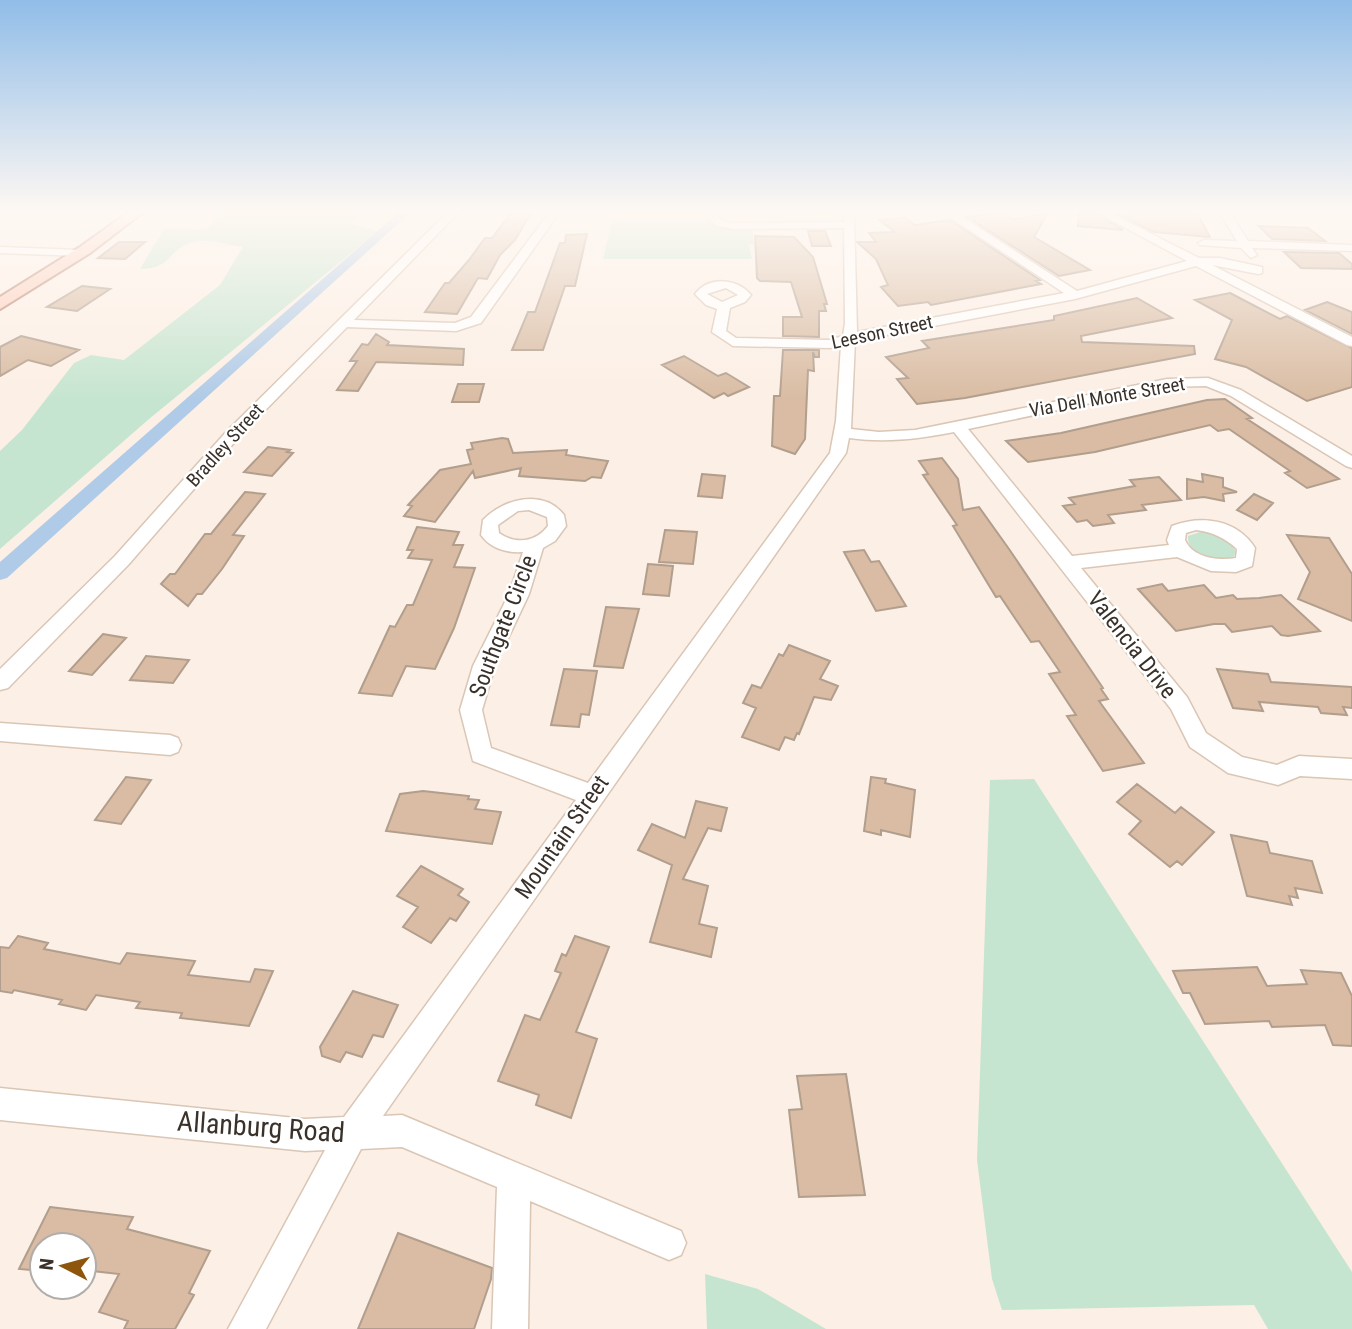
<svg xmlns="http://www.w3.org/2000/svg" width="1352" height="1329" viewBox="0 0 1352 1329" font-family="'Roboto Condensed',sans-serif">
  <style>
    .green { fill: #c6e5d0 }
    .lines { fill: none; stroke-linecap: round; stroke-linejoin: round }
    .canal { fill: #b0cbe7; fill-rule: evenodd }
    .building { fill: #d9bca3; stroke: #b19e8d; stroke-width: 2 }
    .minor-casing { stroke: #dac6b5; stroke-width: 3 }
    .major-casing { stroke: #b7816a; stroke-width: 4 }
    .minor { fill: #fff; fill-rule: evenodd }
    .major { fill: #fdcdbb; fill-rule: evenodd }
    .labels { text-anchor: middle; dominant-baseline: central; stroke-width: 5; stroke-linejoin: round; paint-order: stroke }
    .far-street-label { font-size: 19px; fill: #39312a; stroke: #fff }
    .street-label { font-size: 23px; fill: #39312a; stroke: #fff }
    .near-street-label { font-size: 28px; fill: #39312a; stroke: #fff }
  </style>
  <rect width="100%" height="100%" fill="#fcefe5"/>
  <path class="green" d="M223 213H364L351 224 378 231 149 419 0 549V451L22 430 74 363 91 355 124 360 220 285 243 247C228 245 202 236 187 244 165 255 171 268 140 269L164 229 206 230Z
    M612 220 707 221 726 229 752 230 754 244 749 245 752 259H603Z
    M1203 531C1218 534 1230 538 1236 552L1233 558C1218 563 1187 557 1188 536Z
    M1034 779 1352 1272V1329H1268L1254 1305 1002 1310 992 1279 977 1160 990 780Z
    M705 1274 758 1289 826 1329H707Z"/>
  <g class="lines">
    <path class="canal" d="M398 213H410L7 578 0 580V562Z"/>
  </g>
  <path class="building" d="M1002 213 1013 219 1047 214 1034 237 1090 270 1059 276 967 217Z
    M1079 213H1096L1123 230 1078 226Z
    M1115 213H1197L1210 237 1154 232Z
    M510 214 530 215 515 240 500 255 487 279 478 278 457 314 425 312 445 283H449L469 260 485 238H492Z
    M905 217 915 225 950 220 1040 280 1036 281 1041 284 931 305 928 302 898 306 881 287 888 285 876 259 857 242H876L869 233 895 232 879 220Z
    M1259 226 1308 228 1325 241 1272 239Z
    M808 231H825L831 246H812Z
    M587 234 575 286H565L543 350H512L528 312H535L560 243H565L566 235Z
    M755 236 794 237 813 257 827 304H824L826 311H819V337L783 336V317H802L791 282 760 281 757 278Z
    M119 242H145L125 259 98 258Z
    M1284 252 1339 253 1352 264V269L1301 268Z
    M82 286 110 289 77 311 47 307Z
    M1230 293 1280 319 1287 316 1352 348V387L1307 401 1246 367 1215 359 1232 320 1195 300Z
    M1137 298 1172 318 1081 336 1082 342 1194 346 1195 354 965 398 917 404 897 379 908 378 886 357 929 348 922 341 1054 320V316Z
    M1327 302 1352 312V334L1305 310Z
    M376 334 389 342 387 345 464 349 463 365 376 362 358 391 337 390 357 361H350L362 344 368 345Z
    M21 336 79 350 51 366 28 360 0 376V347Z
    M783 350H819V357H815L813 352 814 371 808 370 805 439 795 454 772 446 774 396H780Z
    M684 356 718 376 726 373 749 387 728 396 724 393 714 398 662 365Z
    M458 384H484L479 402H452Z
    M1225 399 1252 418 1247 419 1339 479 1307 488 1285 473 1290 471 1229 429 1218 431 1210 425 1095 452 1028 462 1006 441 1061 433 1207 400Z
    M502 438 508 439 513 453 567 450 566 455 608 461 601 478 592 477 585 481 519 476 521 468 475 478 473 471 435 522 404 516 412 506 408 505 440 470 471 464 467 450 473 449 471 443Z
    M268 447 290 450 287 452 293 453 272 476 244 472Z
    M942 458 958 479 963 510 979 507 1009 549 1103 688 1101 689 1108 699 1099 701 1144 763 1103 771 1067 716 1076 715 1049 674 1060 672 1039 641 1031 642 1000 596 996 597 953 526 957 525 923 475 928 474 919 461Z
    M702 474 725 476 722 498 698 496Z
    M1202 474 1223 478V487L1237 492 1223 494 1224 501 1204 497 1187 499V479L1203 482Z
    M1159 477 1181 500 1142 505 1146 510 1108 515 1114 523 1093 526 1087 520 1077 522 1063 506 1075 504 1069 498 1135 486 1130 480Z
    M245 492 265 494 233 535 244 536 222 569 202 594H197L188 606 161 584 170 574H175L205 534H211Z
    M1254 494 1273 503 1257 520 1237 510Z
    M417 527 459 532 453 545H463L454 567 475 568 454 628 435 669 406 666 392 696 359 693 390 626 395 627 407 605H413L432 560 408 558 413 550H407Z
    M665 530 697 532 693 564 659 562Z
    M1287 535 1329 538 1352 574V621L1298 599 1310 572Z
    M864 550 871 562 879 561 906 606 876 611 844 552Z
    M648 564 673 566 669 596 643 594Z
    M1162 584 1168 591 1204 585 1216 598 1233 595 1237 599 1259 598 1281 595 1320 631 1288 636 1281 635 1272 626 1232 632 1225 624H1214L1176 631 1138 589Z
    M606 607 639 609 623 668 594 666Z
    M103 634 126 638 92 675 69 671Z
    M789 645 830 661 820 679 838 686 831 700 814 697 799 734 797 733 794 740 785 737 779 750 742 737 756 708 743 703 752 685 761 688 779 654 783 656Z
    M146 656 189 660 173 683 130 680Z
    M564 669 597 671 589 715 581 714 579 727 551 725Z
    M1217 669 1268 674 1271 682 1352 687V708L1343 707 1347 715 1321 713 1318 707 1259 702 1263 711 1233 708Z
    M126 777 151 780 121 824 95 820Z
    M871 777 886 779 885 783 915 790 910 837 881 830V835L864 831Z
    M1137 784 1175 813 1181 807 1214 832 1182 865 1177 861 1170 867 1129 834 1141 821 1117 802Z
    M423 791 469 796 468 799 479 800 475 809 501 812 492 844 386 831 400 794Z
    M696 801 727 808 721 831 708 828 683 879 708 886 699 924 717 928 711 957 650 942 672 865 638 850 652 824 685 838Z
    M1231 835 1267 842 1270 853 1312 861 1322 893 1295 888 1298 898 1289 896 1292 905 1247 896Z
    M421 866 463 889 458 895 469 902 456 921 450 918 431 943 403 927 418 907 397 896Z
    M18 936 48 943 44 949 120 964 127 953 195 961 188 975 250 982 255 969 273 971 249 1026 180 1018 182 1013 136 1008 140 1002 96 995 86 1010 59 1004 62 1000 14 990 12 993 0 991V947L9 948Z
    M575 936 609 947 576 1032 597 1039 571 1118 536 1105 539 1095 498 1081 525 1015 540 1020 561 973 555 971 562 954 566 956Z
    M1257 967 1267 986 1307 984 1301 970 1341 973 1352 996V1046L1333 1045 1325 1025 1272 1027 1269 1021 1205 1024 1190 993H1183L1173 971Z
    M353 991 398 1005 383 1037 373 1035 362 1057 346 1052 340 1062 322 1056 320 1047Z
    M846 1074 865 1195 799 1197 789 1110 802 1109 797 1076Z
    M50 1207 133 1217 127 1229 210 1251 189 1293 194 1295 175 1329H124L128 1321 99 1312 119 1274 84 1270V1245H42V1271L19 1269Z
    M398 1233 492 1268 491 1279 474 1329H358Z"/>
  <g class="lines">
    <defs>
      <path id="minor" d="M447 213H458L354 320 455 323 471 317 549 213H559L481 323 456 331 347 327 239 437 129 564 8 688 0 690V669L115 556 227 431Z
        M704 213H715L723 221 733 223 844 222V213H854L857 332 1064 293 944 213H956L1077 291 1187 261 1098 213H1110L1199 258H1220L1262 267V273L1258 274 1212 265 1352 337V346L1347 345 1196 266 1075 299 855 341 851 429 879 432 915 430 1167 379 1208 378 1241 390 1352 456V468L1346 466 1231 396 1206 386 1167 387 968 429 1072 556 1169 545 1167 540 1172 526C1202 515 1236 519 1255 548L1252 566 1236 572 1211 571 1177 557 1081 568 1187 697 1206 733 1242 757 1277 765 1299 756 1352 759V779L1300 776 1278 785 1228 773 1190 747 1171 709 954 432C918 439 886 443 849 438L846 453 383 1116 402 1115 681 1231 686 1243 681 1255 669 1260 530 1201 528 1329H492L497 1187 402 1147 361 1149 266 1329H228L325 1150 305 1151 0 1120V1088L305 1119 344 1117 576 800 473 761 460 710 473 666 509 594 523 552C507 553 491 549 481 535L483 520C503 499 543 488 564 515L566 526 555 541 543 548 529 594 495 666 482 710 491 748 588 783 830 453 836 421 841 345 830 348 733 346 712 332 717 309 706 305 695 294C709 276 737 278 751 295L745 302 730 308 726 331 736 338 829 340 843 336 845 323 844 228 733 229 716 226ZM726 288 738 295 722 302 707 294ZM529 510 547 517 548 526C536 542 516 545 499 533L498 525 518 511ZM1196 530C1213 532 1225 538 1237 549L1236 558C1218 561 1193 558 1185 540L1186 533Z
        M1220 213H1230L1248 241 1352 245V251L1252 248 1257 255 1251 258 1241 248 1200 245 1198 243 1204 240 1237 241Z
        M0 247 80 250 86 253 80 256 0 253Z
        M0 723 170 735 178 738 181 745 178 752 170 755 0 741Z"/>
      <path id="major" d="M127 213H142L90 253 0 309V297L80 247Z"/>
    </defs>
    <use href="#minor" class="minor-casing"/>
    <use href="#major" class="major-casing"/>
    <use href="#minor" class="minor"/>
    <use href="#major" class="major"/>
  </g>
  <linearGradient id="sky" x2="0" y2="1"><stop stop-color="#91bde8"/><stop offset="0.53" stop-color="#fef8f3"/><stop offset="1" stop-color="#fef8f3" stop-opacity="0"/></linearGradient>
  <rect width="1352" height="399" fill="url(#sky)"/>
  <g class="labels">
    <g class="far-street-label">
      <text transform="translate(882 332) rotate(-12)">Leeson Street</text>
      <text transform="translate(1107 397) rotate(-10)">Via Dell Monte Street</text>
      <text transform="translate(225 445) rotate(-48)">Bradley Street</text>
    </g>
    <g class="street-label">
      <text transform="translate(503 626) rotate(-69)">Southgate Circle</text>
      <text transform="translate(1132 645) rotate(52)">Valencia Drive</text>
      <text transform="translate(562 837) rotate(-55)">Mountain Street</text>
    </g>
    <g class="near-street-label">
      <text transform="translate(261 1127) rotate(4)">Allanburg Road</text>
    </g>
  </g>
  <g transform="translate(63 1266) rotate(276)"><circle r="33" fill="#ffffff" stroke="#b0adaa" stroke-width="2"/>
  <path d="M0-5L12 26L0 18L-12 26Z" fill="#8e560c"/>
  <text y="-10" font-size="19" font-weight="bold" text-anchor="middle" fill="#39312a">N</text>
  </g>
</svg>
